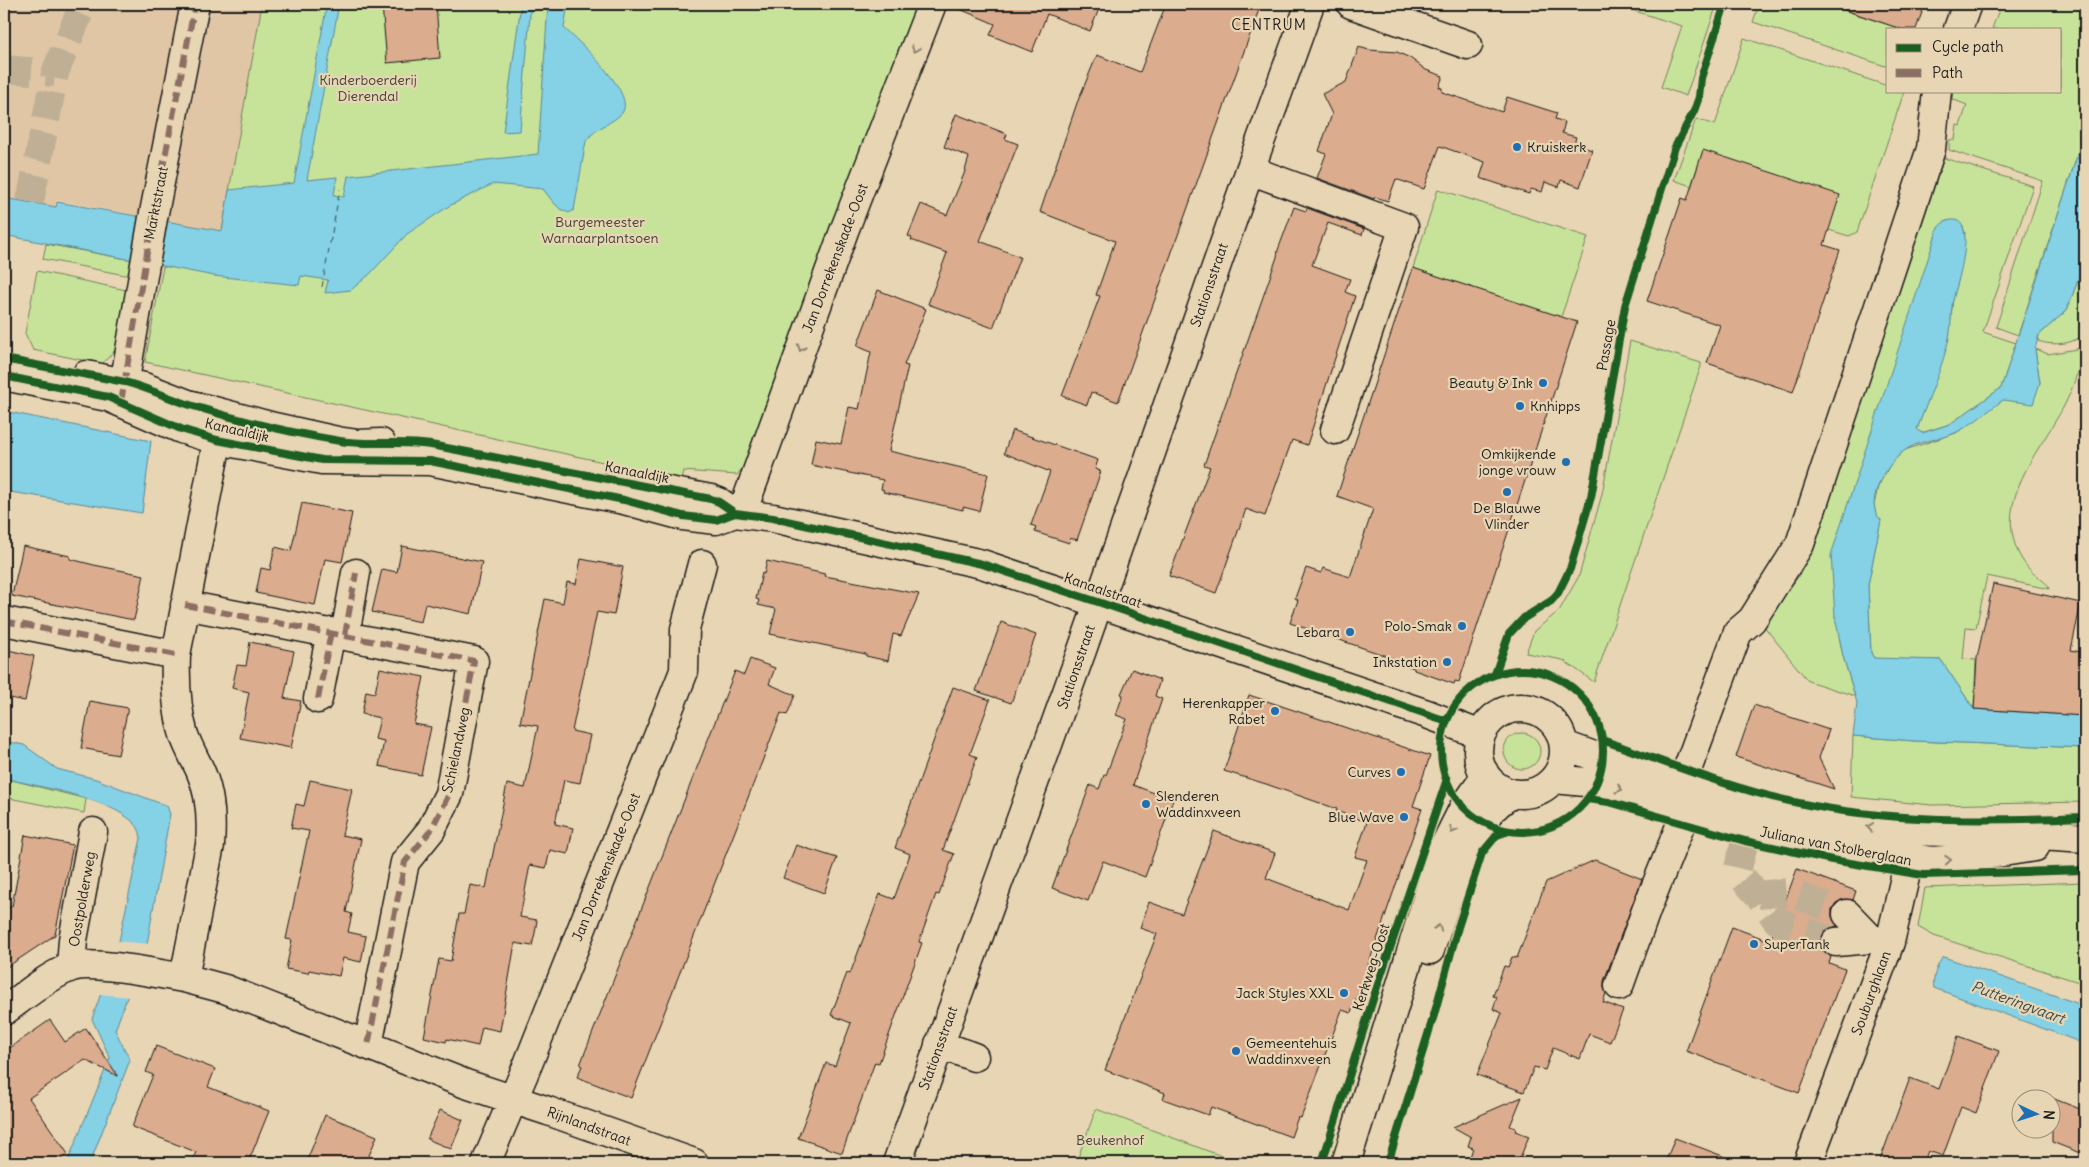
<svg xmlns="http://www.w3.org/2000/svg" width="2089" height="1167" viewBox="0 0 2089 1167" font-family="Delius,sans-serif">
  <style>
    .built { fill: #e0c6a5 }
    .green { fill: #c7e39a; stroke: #72805b }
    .water { fill: #85d1e5; stroke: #5b8995 }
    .pier { fill: #e8d5b3 }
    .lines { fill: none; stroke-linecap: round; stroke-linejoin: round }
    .ferry { stroke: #36494e; stroke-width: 1; stroke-dasharray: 6 5; stroke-linecap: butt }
    .building { fill: #dbac8d; stroke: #1c1c1c }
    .minor-tunnel { stroke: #bfb095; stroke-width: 28; stroke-dasharray: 28 14; stroke-linecap: butt }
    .minor-casing { stroke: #1c1c1c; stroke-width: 31 }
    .major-casing { stroke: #1c1c1c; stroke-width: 31 }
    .minor { stroke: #e8d5b3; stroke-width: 28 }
    .major { stroke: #e8d5b3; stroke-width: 28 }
    .quiet { stroke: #8d6e63; stroke-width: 6; stroke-dasharray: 12 6; stroke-linecap: butt }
    .cycleway-casing { stroke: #e8d5b3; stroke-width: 11 }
    .cycleway { stroke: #1b5e20; stroke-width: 8 }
    .oneway { stroke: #8c826f }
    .poi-dot { fill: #1f6fb2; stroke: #e8d5b3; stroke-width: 2 }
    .labels { text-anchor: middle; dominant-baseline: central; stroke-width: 4.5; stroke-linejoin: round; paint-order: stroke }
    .park-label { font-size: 14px; fill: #3e4435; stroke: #e8d5b3 }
    .poi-label { font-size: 14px; fill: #1c1c1c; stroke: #e8d5b3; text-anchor: end }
    .street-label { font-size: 14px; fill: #1c1c1c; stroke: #e8d5b3 }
    .neighbourhood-label { font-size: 15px; letter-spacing: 1px; fill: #1c1c1c; stroke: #e8d5b3 }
    .water-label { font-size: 15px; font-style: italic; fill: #36494e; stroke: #e8d5b3 }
  </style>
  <rect width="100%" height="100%" fill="#e8d5b3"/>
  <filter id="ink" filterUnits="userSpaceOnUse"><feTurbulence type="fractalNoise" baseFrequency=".02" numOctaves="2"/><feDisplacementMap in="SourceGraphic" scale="10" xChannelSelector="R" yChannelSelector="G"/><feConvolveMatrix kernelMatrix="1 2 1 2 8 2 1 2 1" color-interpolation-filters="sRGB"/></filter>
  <g filter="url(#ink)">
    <path class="built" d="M4 4H262L222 231 56 200 55 207 6 197 8 186 4 185Z"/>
    <path class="green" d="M262 4H932L748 461 737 475 683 471 681 479 145 362 163 267H166L222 231Z
      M1604 4H1717L1686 96 1661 87 1682 26 1613 4 1609 10 1604 8Z
      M1759 4H1825L1901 29H1888V67L1753 22Z
      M2001 4H2085V132L2018 335 1996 327 2043 181 1949 150V140H1955L1957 125 1960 126 1967 105 1952 99 1953 91H2060V29H1992Z
      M1744 38 1888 86V91L1904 92 1857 232 1849 236 1829 230 1703 151 1691 186 1674 180 1696 119 1715 125Z
      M1944 158 2033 186 1983 332 2016 343 2001 388 1950 424 1921 433 1917 430 1949 338 1953 298 1958 281 1965 233 1963 227 1956 221H1946L1938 228 1929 257 1835 616 1843 656 1855 696 1808 681 1763 625 1800 574 1814 545Z
      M1438 189 1588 237 1561 317 1413 268Z
      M46 244 132 260 130 276 43 259Z
      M2085 261V332C2076 345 2052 346 2038 341L2039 335 2067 310Z
      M37 271 126 290 116 349 102 364 33 350 25 333Z
      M1630 341 1701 363V366L1594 682 1563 660 1526 653 1534 631 1559 611 1579 576 1602 494Z
      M2082 348C2080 369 2073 388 2064 406 2043 446 2000 492 2014 541 2017 552 2023 563 2031 571 2036 577 2047 581 2049 589L1987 576 1976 628 1966 627 1963 659 1976 660 1974 709 1941 660 1879 659 1874 658 1871 653 1868 585 1881 520 1876 515 1874 505 1878 487 1891 463 1905 450 1956 433 2003 400 2040 383 2035 349 2048 354Z
      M1504 751a18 18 0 1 1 36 0a18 18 0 1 1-36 0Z
      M1853 736 1914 741 2085 748V802L1932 805 1851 797Z
      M4 778 86 799 84 813 4 797Z
      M2085 882V984L1934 936 1918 927 1925 888Z
      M1096 1109 1240 1163H1076Z"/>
    <path class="water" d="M327 4H339L307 180 337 177 334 195 344 197 348 176 538 154 548 4H568L564 28C578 41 637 93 622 113 612 124 596 127 586 141L574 210 569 213 560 209 553 202 543 189 493 184 449 206 407 234 370 274 351 290 325 293 328 280 301 276 299 285 214 276 4 235V198L56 207 57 202 222 231 229 190 294 183Z
      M521 4H531L520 131 503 132Z
      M2085 132V261L2067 310 2039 335 2035 349 2040 383 2033 404 2003 400C1988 411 1972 425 1955 433 1940 440 1916 441 1904 451 1887 464 1862 502 1881 520L1868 585 1871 653 1874 658 1941 660 1974 709 2085 716V748L1914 741 1853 736 1857 703 1843 656 1835 616 1831 555 1938 228C1940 225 1943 222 1947 221 1981 210 1957 285 1954 296 1950 310 1952 325 1949 338 1942 369 1928 400 1917 429L1922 433 1950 424 2001 388Z
      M4 411 151 441 142 513 4 491Z
      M4 741 24 745 57 769 96 779 167 806 170 814 147 944 115 1030 130 1060 90 1163H67L110 1058 92 1019 119 941 141 838C140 833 139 828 135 824 111 798 38 787 4 778Z
      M1944 957 2085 1006V1044L1934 988C1932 980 1937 962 1944 957Z"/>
    <path class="pier" d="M116 941 149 944 130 997 99 994Z"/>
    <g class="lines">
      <path class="ferry" d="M322 287 340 189"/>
    </g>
    <path class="building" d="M399 4H436L440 58 387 63 382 5Z
      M948 4H1101L1090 31 1047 14 1032 52 990 35 995 24Z
      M1166 4H1261L1118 402 1091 392 1087 405 1062 396 1100 296 1096 295 1115 241 1040 212 1077 103 1097 55 1140 72Z
      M1839 4H1925L1916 29H1901L1839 8Z
      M1359 47 1369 50 1397 52 1410 58 1426 70 1443 76 1439 87 1442 88V92L1502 112 1507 97 1557 113 1555 119 1565 122 1562 133 1576 137 1574 144 1592 150 1580 187 1561 180 1559 187 1545 182 1542 192 1531 189 1529 194 1480 178 1485 162 1440 146 1424 189 1396 179 1388 201 1375 197 1374 199 1317 178 1326 154 1319 151 1332 114 1322 94 1346 82Z
      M956 114 1007 134 1005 139 1018 144 980 241 1020 257 993 328 928 304 947 253 911 240 912 238 908 236 921 204 947 215 964 174 969 157 944 147Z
      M1703 150 1840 195 1824 245 1840 250 1793 392 1707 363 1720 325 1647 301 1682 198 1687 200Z
      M1294 207 1306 211 1307 208 1364 229 1362 235 1328 223 1312 265 1350 279 1345 292 1355 296 1307 445 1292 440 1265 516 1246 509 1216 593 1169 576 1210 467 1204 465 1277 257 1278 250Z
      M1413 268 1577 322 1459 682 1455 681 1454 684 1414 670V668L1403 664 1404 662 1290 623 1298 600 1295 598 1306 568 1321 573 1323 568 1350 577 1373 509 1337 496Z
      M878 290 926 309 904 365 908 366 889 451 988 474 979 511 963 507V510L883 492 884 490 881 489 883 480 811 465 816 439 841 444 849 407 859 409 871 352 857 346Z
      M1012 430 1098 460 1095 469 1101 471 1077 540 1070 538 1069 543 1035 532 1036 527 1031 525 1050 472 1004 453Z
      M302 503 352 513 342 562 325 559 315 605 256 593 261 568 270 570 275 547 291 551Z
      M23 546 70 556V559L94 565 144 575 134 620 12 596Z
      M402 546 482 562 471 614 425 604 421 622 372 612 382 569 397 572Z
      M581 559 623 567 614 615 597 612 572 731 590 735 580 783 564 780 555 824 573 828 568 854 550 850 546 868 530 865 520 917 537 920 535 933 532 946 515 943 500 1031 482 1027 478 1046 447 1039 446 1042 424 1037 439 959 451 961 459 914H464L470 885 486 888 507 784 525 788 538 726 520 723 545 599 563 603 567 582 576 584Z
      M767 561 825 574V576L919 594 901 636 893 634 888 661 866 656V654L770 634 776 609 758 605 759 600 756 599 762 573 764 574Z
      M1993 584 2081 603 2071 650 2085 653V716L1974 709 1977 658Z
      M1001 622 1036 635 1011 703 976 691Z
      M250 642 294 651 284 698 301 701 291 748 240 738 249 692 232 688 237 665 246 666Z
      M4 649 34 656 25 701 4 697Z
      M750 659 775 668 769 684 795 695 787 715 781 713 631 1098 577 1077 582 1066 580 1065 735 671 744 675Z
      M380 668 424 677 414 724 431 727 421 775 379 766 384 741 375 739 380 718 362 714 366 691 375 693Z
      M1132 669 1160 680 1155 696 1162 699 1133 785 1173 800 1145 877 1103 861 1088 901 1052 888 1090 785 1099 789 1104 775H1106L1127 719 1116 715 1123 695 1121 694Z
      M953 687 990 700 970 754 977 757 943 850 954 854 939 895 936 894 919 942 922 943 879 1063 875 1062 842 1153 798 1138 826 1063 835 1066 851 1023 831 1015 847 973 850 974 880 894 894 899 910 854 895 848Z
      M1249 695 1430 756 1413 806 1422 809 1361 986 1351 1013 1342 1010 1301 1118 1298 1117 1291 1137 1211 1107 1208 1115 1163 1099 1165 1093 1105 1070 1157 934 1140 928 1149 902 1182 914 1214 831 1275 853 1266 878 1349 910 1367 860 1355 857 1367 822 1336 811 1337 809 1266 784 1224 771Z
      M90 701 128 708 118 755 81 748Z
      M1754 705 1829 730 1819 758 1834 789 1736 757Z
      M310 780 352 789 342 835 361 839 346 912 352 914 348 932 366 936 361 962 343 958 339 976 309 970 308 973 286 969 292 940 286 939 309 831 291 828 296 804 304 806Z
      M25 835 73 845 55 935 4 969V911L12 906Z
      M796 845 837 858 824 893 783 878Z
      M1595 860 1642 879 1604 981V988L1606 993 1603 1002 1623 1010 1610 1042 1589 1034 1580 1059 1553 1048 1545 1070 1534 1067 1524 1092 1477 1075 1502 1013 1493 1009 1497 997 1493 996 1504 966 1508 967 1512 957 1517 958 1546 882Z
      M1797 869 1856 891 1853 900 1844 899 1836 903 1832 909V917L1837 926 1828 929 1822 936 1820 943 1823 950 1831 957 1829 963 1845 969 1799 1093 1686 1051 1732 927 1770 941Z
      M50 1020 65 1042 86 1028 118 1076 85 1060 29 1098 68 1154 55 1163H4V1052Z
      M1958 1036 1999 1051 1976 1113 1961 1107 1943 1156 1928 1151 1923 1163H1879L1910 1078 1939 1089Z
      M156 1046 215 1069 208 1087 269 1111 248 1163H191L196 1152 132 1127 153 1075 146 1072Z
      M1522 1097 1510 1126 1516 1128 1515 1131 1529 1136 1518 1163H1468L1473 1148 1468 1146 1471 1137 1453 1127Z
      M2052 1098 2085 1111V1155L2052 1142Z
      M440 1110 463 1120 451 1149 427 1139Z
      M325 1115 377 1136 366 1163H306Z
      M1675 1138 1736 1161V1163H1665Z"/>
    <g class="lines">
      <path class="minor-tunnel" d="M4 69 55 73
        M30 202 55 73 83 4
        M1745 841 1737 872 1758 895 1777 921 1836 942
        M1758 895 1788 892 1847 914"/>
      <defs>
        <path id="minor" d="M1351 4 1468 45
          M1958 29 1967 4
          M1250 170 1404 227 1335 430
          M121 402 153 218 195 4
          M222 416 176 655C175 682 176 709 184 735 188 747 195 759 200 770 211 794 212 820 210 845L184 978 225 989 466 1084 548 1111 694 1163
          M742 513 844 231 932 4
          M185 605 474 661 449 794 431 830 405 862 368 1045
          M4 621 176 655
          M345 635 356 573
          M318 699 331 632
          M1847 914 1871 939
          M1836 942 1871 939 1890 942
          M71 967 73 940 93 832
          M1619 986 1647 908 1687 809V770L1738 632 1752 620 1800 544 1931 149 1937 91
          M4 1011C22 998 52 973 72 967 93 960 160 974 184 978
          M939 1044 974 1057
          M486 1163 528 1064 684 671 685 629 702 564
          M897 1163 1082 650 1250 170 1310 4
          M1808 1163 1890 942 1906 873 1909 834"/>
        <path id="major" d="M86 375 144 387 188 404 274 427 337 441 358 444 381 443
          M4 376 108 397 181 429 217 440 322 460 430 461 624 500 683 516 716 520 735 513 773 518 982 564 1427 714 1481 735
          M616 481 711 499 719 502 735 513
          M1478 751a43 43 0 1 1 86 0a43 43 0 1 1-86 0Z
          M1564 745 1621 766 1782 812 1879 828 1909 831 2027 834 2085 838
          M1554 779 1596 783 1812 842 1907 858 1933 861 1958 859 2035 847
          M1430 950C1445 906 1469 813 1513 794
          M1346 1163 1442 851 1464 807 1481 783 1484 772"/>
      </defs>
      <use href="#minor" class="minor-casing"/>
      <use href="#major" class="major-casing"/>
      <use href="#minor" class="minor"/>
      <use href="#major" class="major"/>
      <path class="quiet" d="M121 402 153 218 195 4
        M185 605 474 661 449 794 431 830 405 862 368 1045
        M4 621 176 655
        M345 635 356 573
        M318 699 331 632"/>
      <defs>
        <path id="cycleway" d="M4 359 125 382C148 388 168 398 190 405 237 420 292 433 340 441 370 446 401 440 431 445L711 499 719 502 735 513
          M4 376 108 397 181 429 217 440 322 460 430 461 624 500 683 516 716 520 735 513 773 518 982 564 1098 602 1447 721
          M1441 751a81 81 0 1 1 162 0a81 81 0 1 1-162 0Z
          M1495 674 1509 634 1524 618 1551 601 1558 593 1570 569 1591 497 1625 306 1675 147 1694 111 1699 97 1701 78 1725 4
          M1602 740C1665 762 1729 788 1794 802 1889 823 1989 821 2085 817
          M1587 799 1609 802 1745 841 1832 860 1923 875 2085 870
          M1322 1163 1374 996 1447 779
          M1388 1163 1434 1015 1458 927 1482 853 1497 835 1509 831"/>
      </defs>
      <use href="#cycleway" class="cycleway-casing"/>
      <use href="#cycleway" class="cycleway"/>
    </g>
    <defs><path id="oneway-chevron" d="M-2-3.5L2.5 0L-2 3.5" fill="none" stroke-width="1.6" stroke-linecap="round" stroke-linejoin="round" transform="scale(1.25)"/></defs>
    <g class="oneway">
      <use href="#oneway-chevron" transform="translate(915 49) rotate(111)"/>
      <use href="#oneway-chevron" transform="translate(801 348) rotate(110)"/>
      <use href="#oneway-chevron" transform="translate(1619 789) rotate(16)"/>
      <use href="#oneway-chevron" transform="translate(1870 827) rotate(-171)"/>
      <use href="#oneway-chevron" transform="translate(1453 830) rotate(117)"/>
      <use href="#oneway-chevron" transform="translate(1948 860) rotate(-4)"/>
      <use href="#oneway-chevron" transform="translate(1438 928) rotate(-71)"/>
    </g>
  </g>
  <g class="poi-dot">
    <circle cx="1517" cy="147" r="5"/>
    <circle cx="1543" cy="383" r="5"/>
    <circle cx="1520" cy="406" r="5"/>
    <circle cx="1566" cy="462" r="5"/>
    <circle cx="1507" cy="492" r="5"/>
    <circle cx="1462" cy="626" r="5"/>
    <circle cx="1350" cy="632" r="5"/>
    <circle cx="1447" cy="662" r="5"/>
    <circle cx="1275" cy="711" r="5"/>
    <circle cx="1401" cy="772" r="5"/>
    <circle cx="1146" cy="804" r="5"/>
    <circle cx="1404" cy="817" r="5"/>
    <circle cx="1754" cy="944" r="5"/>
    <circle cx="1344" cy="993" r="5"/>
    <circle cx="1236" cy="1051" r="5"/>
  </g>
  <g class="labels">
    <g class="park-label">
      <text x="368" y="80">Kinderboerderij<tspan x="368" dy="16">Dierendal</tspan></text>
      <text x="600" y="222">Burgemeester<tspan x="600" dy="16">Warnaarplantsoen</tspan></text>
      <text x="1110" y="1140">Beukenhof</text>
    </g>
    <g class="poi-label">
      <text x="1527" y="147" text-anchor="start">Kruiskerk</text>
      <text x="1533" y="383">Beauty &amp; Ink</text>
      <text x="1530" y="406" text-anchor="start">Knhipps</text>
      <text x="1556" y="454">Omkijkende<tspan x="1556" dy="16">jonge vrouw</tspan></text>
      <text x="1507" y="508" text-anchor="middle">De Blauwe<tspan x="1507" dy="16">Vlinder</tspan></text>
      <text x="1452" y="626">Polo-Smak</text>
      <text x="1340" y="632">Lebara</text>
      <text x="1437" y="662">Inkstation</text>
      <text x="1265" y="703">Herenkapper<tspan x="1265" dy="16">Rabet</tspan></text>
      <text x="1391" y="772">Curves</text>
      <text x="1156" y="796" text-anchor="start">Slenderen<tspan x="1156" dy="16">Waddinxveen</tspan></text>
      <text x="1394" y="817">Blue Wave</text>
      <text x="1764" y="944" text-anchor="start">SuperTank</text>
      <text x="1334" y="993">Jack Styles XXL</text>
      <text x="1246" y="1043" text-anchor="start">Gemeentehuis<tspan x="1246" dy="16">Waddinxveen</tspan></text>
    </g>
    <g class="street-label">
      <text transform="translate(156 203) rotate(-79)">Marktstraat</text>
      <text transform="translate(835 258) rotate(-69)">Jan Dorrekenskade-Oost</text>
      <text transform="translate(1209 285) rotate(-71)">Stationsstraat</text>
      <text transform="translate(1606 345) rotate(-80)">Passage</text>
      <text transform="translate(237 430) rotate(13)">Kanaaldijk</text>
      <text transform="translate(637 472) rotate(11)">Kanaaldijk</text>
      <text transform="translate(1103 590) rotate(19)">Kanaalstraat</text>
      <text transform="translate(1076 667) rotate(-71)">Stationsstraat</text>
      <text transform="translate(456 750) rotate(-78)">Schielandweg</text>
      <text transform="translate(1836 846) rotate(11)">Juliana van Stolberglaan</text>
      <text transform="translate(606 867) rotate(-68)">Jan Dorrekenskade-Oost</text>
      <text transform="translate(82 899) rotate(-80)">Oostpolderweg</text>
      <text transform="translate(1371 967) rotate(-72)">Kerkweg-Oost</text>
      <text transform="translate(1871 993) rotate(-70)">Souburghlaan</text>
      <text transform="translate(938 1048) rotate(-70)">Stationsstraat</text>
      <text transform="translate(589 1126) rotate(20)">Rijnlandstraat</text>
    </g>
    <g class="neighbourhood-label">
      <text x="1269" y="24">CENTRUM</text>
    </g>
    <g class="water-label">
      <text transform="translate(2018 1002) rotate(20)">Putteringvaart</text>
    </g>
  </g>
  <rect width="2089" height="1167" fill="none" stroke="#e8d5b3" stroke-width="20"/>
  <rect x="10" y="10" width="2069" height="1147" fill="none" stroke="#1c1c1c" stroke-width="2" filter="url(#ink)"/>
  <rect x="1886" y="28" width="175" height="65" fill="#e8d5b3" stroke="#968b77"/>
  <rect x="1896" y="44" width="25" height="8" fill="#1b5e20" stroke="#968b77"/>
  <text x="1932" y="52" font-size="15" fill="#1c1c1c">Cycle path</text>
  <rect x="1896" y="69" width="25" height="8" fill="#8d6e63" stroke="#968b77"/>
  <text x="1932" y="78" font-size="15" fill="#1c1c1c">Path</text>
  <g transform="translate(2036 1114) rotate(94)"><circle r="24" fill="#e8d5b3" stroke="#968b77"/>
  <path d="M0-4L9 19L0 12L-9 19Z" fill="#1f6fb2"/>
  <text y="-8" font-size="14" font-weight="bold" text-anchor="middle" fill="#1c1c1c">N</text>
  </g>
</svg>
